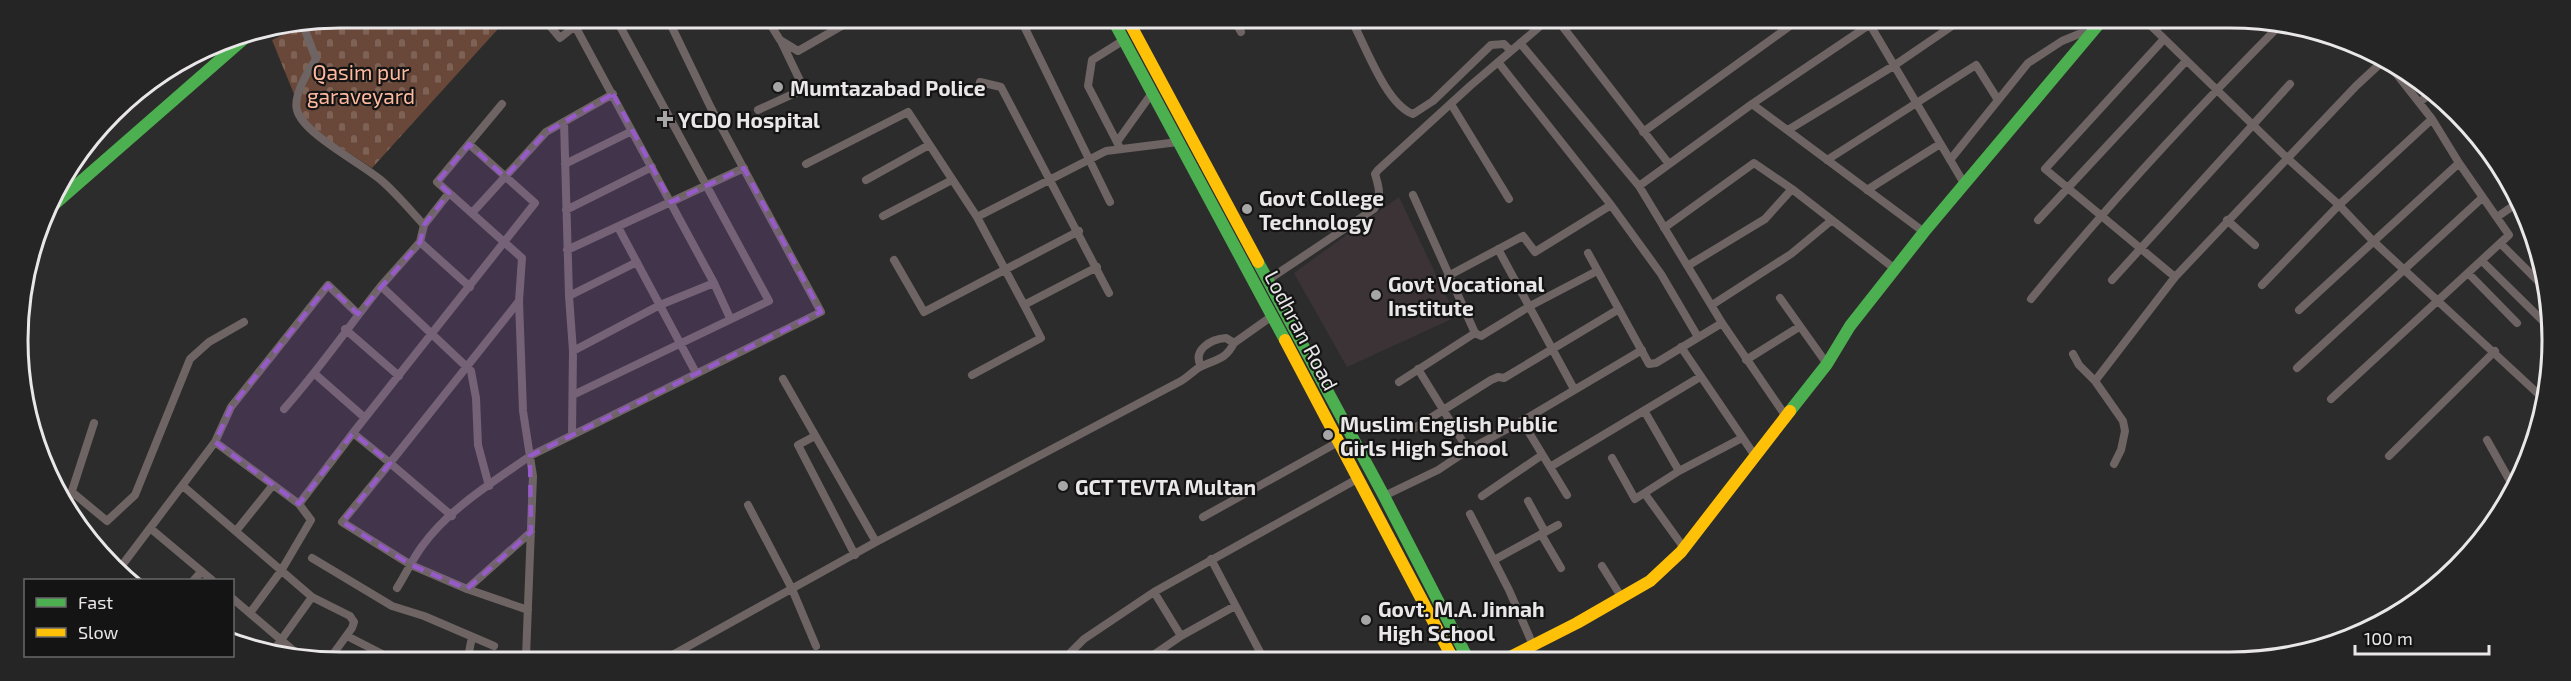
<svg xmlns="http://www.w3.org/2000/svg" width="2571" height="681" viewBox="0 0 2571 681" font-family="'Exo 2',sans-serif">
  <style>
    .built { fill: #3b3335 }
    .cemetery { fill: url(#cemetery-stones) }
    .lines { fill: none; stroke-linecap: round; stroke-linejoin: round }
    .canal { stroke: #1f0527; stroke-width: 9 }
    .street { stroke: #6d6463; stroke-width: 8 }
    .fast { stroke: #4caf50; stroke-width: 12 }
    .slow { stroke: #ffc107; stroke-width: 12 }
    .marked { fill: #965bc9; fill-opacity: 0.2; stroke: #965bc9; stroke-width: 4.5; stroke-dasharray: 12 8; stroke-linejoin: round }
    .poi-dot { fill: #a7a6a6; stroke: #151414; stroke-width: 2 }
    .labels { text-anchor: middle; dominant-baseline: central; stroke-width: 4.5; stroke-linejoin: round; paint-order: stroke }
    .park-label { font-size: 21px; fill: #ffb99e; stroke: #151414 }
    .poi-label { font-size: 21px; font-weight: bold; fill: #e9e7e8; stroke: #151414; text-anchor: start }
    .street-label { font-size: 21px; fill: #e9e7e8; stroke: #151414 }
    .rim { fill: none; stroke: #e9e7e8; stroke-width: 3 }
  </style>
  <defs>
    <pattern id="cemetery-stones" width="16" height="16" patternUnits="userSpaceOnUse" patternTransform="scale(1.5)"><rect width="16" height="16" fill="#694739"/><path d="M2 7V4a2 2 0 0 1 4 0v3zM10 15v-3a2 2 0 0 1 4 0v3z" fill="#7e6256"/></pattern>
  </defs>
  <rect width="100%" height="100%" fill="#2d2c2c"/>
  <path class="built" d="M1399 197 1456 317 1347 367 1294 273Z"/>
  <path class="cemetery" d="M341 18 507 19 372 168 307 126 272 40 303 25Z"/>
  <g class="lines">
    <path class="canal" d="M102 131 158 79"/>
    <path class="street" d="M544 19 560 38 575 26
      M583 19 575 26 714 283 730 318
      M767 19 780 40 798 51 852 20
      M526 20 528 19
      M1021 20 1110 202
      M1235 21 1241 32
      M1352 21C1366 47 1386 104 1413 114L1433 101 1491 45 1504 44 1511 51
      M1559 22 1669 164
      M1869 23 1965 185
      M2149 24 2287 158 2339 205 2373 241 2547 402
      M303 25 316 59C308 70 293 96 297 110 303 134 363 164 382 181 397 194 410 210 424 225
      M2164 39 2045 169 2175 277
      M1520 43 1639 186 1722 323 1787 418
      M1498 62 1611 205 1661 274 1698 337
      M980 82 1001 87 1109 293
      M2420 102 2431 93
      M502 104 437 182 522 258 519 301 523 411 533 476 526 657
      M1451 104 1509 199
      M1752 104 1924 232
      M758 110 804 89 781 41
      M564 122 569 296 573 351 572 434
      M1788 130 1895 65 1952 26
      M1643 132 1794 23
      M1117 142 1152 93
      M469 144 535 203 353 433 390 463 519 301
      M1120 148 1088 86 1092 60 1124 40
      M1827 160 1976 65 1998 100
      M1950 160 2028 63 2062 41 2079 34H2091
      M565 164 632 131
      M806 164 908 112 977 217 1106 151 1178 142
      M866 180 929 145
      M1639 186 1752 104 1872 23
      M1867 190 1940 144
      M1413 195 1475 333 1481 336 1530 306 1597 271
      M566 210 652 167
      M472 213 546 132 613 94
      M883 216 952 180
      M977 217 1024 305 1097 267
      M2497 217 2516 204
      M2038 220 2186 61
      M2227 220 2255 245
      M618 227 696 373
      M1664 228 1754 163 1792 189 1895 269
      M420 242 470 287
      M2501 244 2547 290
      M1498 249 1574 389
      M567 250 744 168
      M1588 253 1649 364 1656 363 1722 323
      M894 260 924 312 1079 231
      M2482 261 2547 325
      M1689 265 1765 219 1792 189
      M2469 274 2517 323
      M1448 276 1523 236 1535 252 1611 205
      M1268 280 1374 209C1382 197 1379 187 1375 174L1378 170 1470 86 1545 22
      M2112 280 2290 84
      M2262 285 2339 205 2432 119
      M381 286 420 242 424 225 449 193
      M569 296 637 262
      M1780 298 1827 364
      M2031 299C2109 203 2194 112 2281 24
      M1712 305 1791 254 1832 220
      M2299 310 2459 163
      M345 329 399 376
      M1681 347 1755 456
      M573 351 660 305 714 283
      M2073 354 2079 365 2095 381 2123 421 2125 431 2121 450 2114 464
      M1746 360 1799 327
      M1201 366C1192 350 1211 339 1226 338L1234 343
      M2297 368 2482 198
      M1418 369 1468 450
      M315 374 365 418
      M972 375 1041 338 1024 305
      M783 379 876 542
      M2095 381 2175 277 2356 86 2383 61
      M1399 382 1475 333
      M573 395 769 301 616 19
      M2331 399 2509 235 2459 163 2432 119 2388 63
      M284 409C319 370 348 327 381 286L471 371 476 398 478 445 489 486
      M1645 412 1679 471
      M1522 421 1567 495
      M1413 429 1491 380 1498 377 1504 378 1619 309
      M815 436 798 445 855 555
      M2487 440 2515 490
      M215 442 231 407 328 285 358 314
      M2389 456 2495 351
      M1612 458 1635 499 1679 471 1742 438
      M1550 467 1700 377
      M183 486 312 597 350 616 354 622 352 628 331 657
      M72 492 107 521 135 495 190 359 209 342 244 322
      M1645 494 1684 548
      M1384 496 1438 470 1468 450 1522 421 1642 350
      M1482 496 1542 455
      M1528 501 1545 532
      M68 503 94 423
      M299 504 353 433
      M748 505 792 589 816 646
      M1470 514 1509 590 1533 645
      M452 516 390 463 342 522 411 565 467 589 528 610
      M1203 517 1340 441
      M150 528 212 580
      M236 531 273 485
      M1541 534 1561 568
      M312 558 392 606 424 616 494 646
      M1211 559 1260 652
      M1494 560 1558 525
      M1602 566 1622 598
      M120 568 215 442 299 504 311 520 281 571 250 613
      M194 580 201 572
      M397 588C406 574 413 558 423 545 450 508 493 482 530 456L821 312 711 108 668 19
      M467 589 531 532
      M1154 592 1181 636
      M232 598 301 657
      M347 636 388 657
      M271 654 312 597
      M468 657 472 637
      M667 658 876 542 1181 381C1188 377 1193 371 1200 367 1215 359 1225 361 1234 343L1272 316
      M1065 658 1084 639 1154 592 1359 478
      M1149 658 1181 636 1235 606"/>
    <path class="fast" d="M1113 20 1285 340
      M48 210 246 37
      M1258 262 1384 496 1468 659
      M1790 411 1827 364 1850 326 1924 232 2099 24"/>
    <path class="slow" d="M1128 20 1258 262
      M1285 340 1453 659
      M1506 659 1577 623 1650 581 1681 552 1790 411"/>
  </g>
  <path class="marked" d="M613 94 671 202 744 168 821 312 530 456 531 532 467 589 411 565 342 522 390 463 353 433 299 504 215 442 231 407 328 285 358 314 420 242 424 225 449 193 437 182 469 144 505 177 546 132Z"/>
  <g class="poi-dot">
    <circle cx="778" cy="87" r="6"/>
    <path d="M662 110h6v6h6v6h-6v6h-6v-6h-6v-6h6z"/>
    <circle cx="1247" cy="209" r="6"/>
    <circle cx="1376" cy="295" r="6"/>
    <circle cx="1328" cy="435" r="6"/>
    <circle cx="1063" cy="486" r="6"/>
    <circle cx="1366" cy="620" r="6"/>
  </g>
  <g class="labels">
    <g class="park-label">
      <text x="361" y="71">Qasim pur<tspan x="361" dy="24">garaveyard</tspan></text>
    </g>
    <g class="poi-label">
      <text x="790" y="87">Mumtazabad Police</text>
      <text x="678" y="119">YCDO Hospital</text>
      <text x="1259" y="197">Govt College<tspan x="1259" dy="24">Technology</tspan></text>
      <text x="1388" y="283">Govt Vocational<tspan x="1388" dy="24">Institute</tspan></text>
      <text x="1340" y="423">Muslim English Public<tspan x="1340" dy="24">Girls High School</tspan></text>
      <text x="1075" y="486">GCT TEVTA Multan</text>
      <text x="1378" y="608">Govt. M.A. Jinnah<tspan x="1378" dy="24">High School</tspan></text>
    </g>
    <g class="street-label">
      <text transform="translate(1302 330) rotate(62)">Lodhran Road</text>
    </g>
  </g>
  <path d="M0 0H2571V681H0ZM340 28H2230A312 312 0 0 1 2542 340V340A312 312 0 0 1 2230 652H340A312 312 0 0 1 28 340V340A312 312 0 0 1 340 28Z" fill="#262525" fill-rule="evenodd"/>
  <path class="rim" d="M340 28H2230A312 312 0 0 1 2542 340V340A312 312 0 0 1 2230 652H340A312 312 0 0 1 28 340V340A312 312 0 0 1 340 28Z"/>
  <rect x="24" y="579" width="210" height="78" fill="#151414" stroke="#6a6869" stroke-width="1.5"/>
  <rect x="36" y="598" width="30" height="9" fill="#4caf50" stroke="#6a6869" stroke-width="1.5"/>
  <text x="78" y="609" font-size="18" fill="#e9e7e8">Fast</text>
  <rect x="36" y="628" width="30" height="9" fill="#ffc107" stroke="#6a6869" stroke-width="1.5"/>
  <text x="78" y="639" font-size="18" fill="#e9e7e8">Slow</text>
  <path d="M2355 645v9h134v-9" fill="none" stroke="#e9e7e8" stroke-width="3"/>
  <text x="2364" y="645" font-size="18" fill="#e9e7e8" stroke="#151414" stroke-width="4.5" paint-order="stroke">100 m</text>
</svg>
